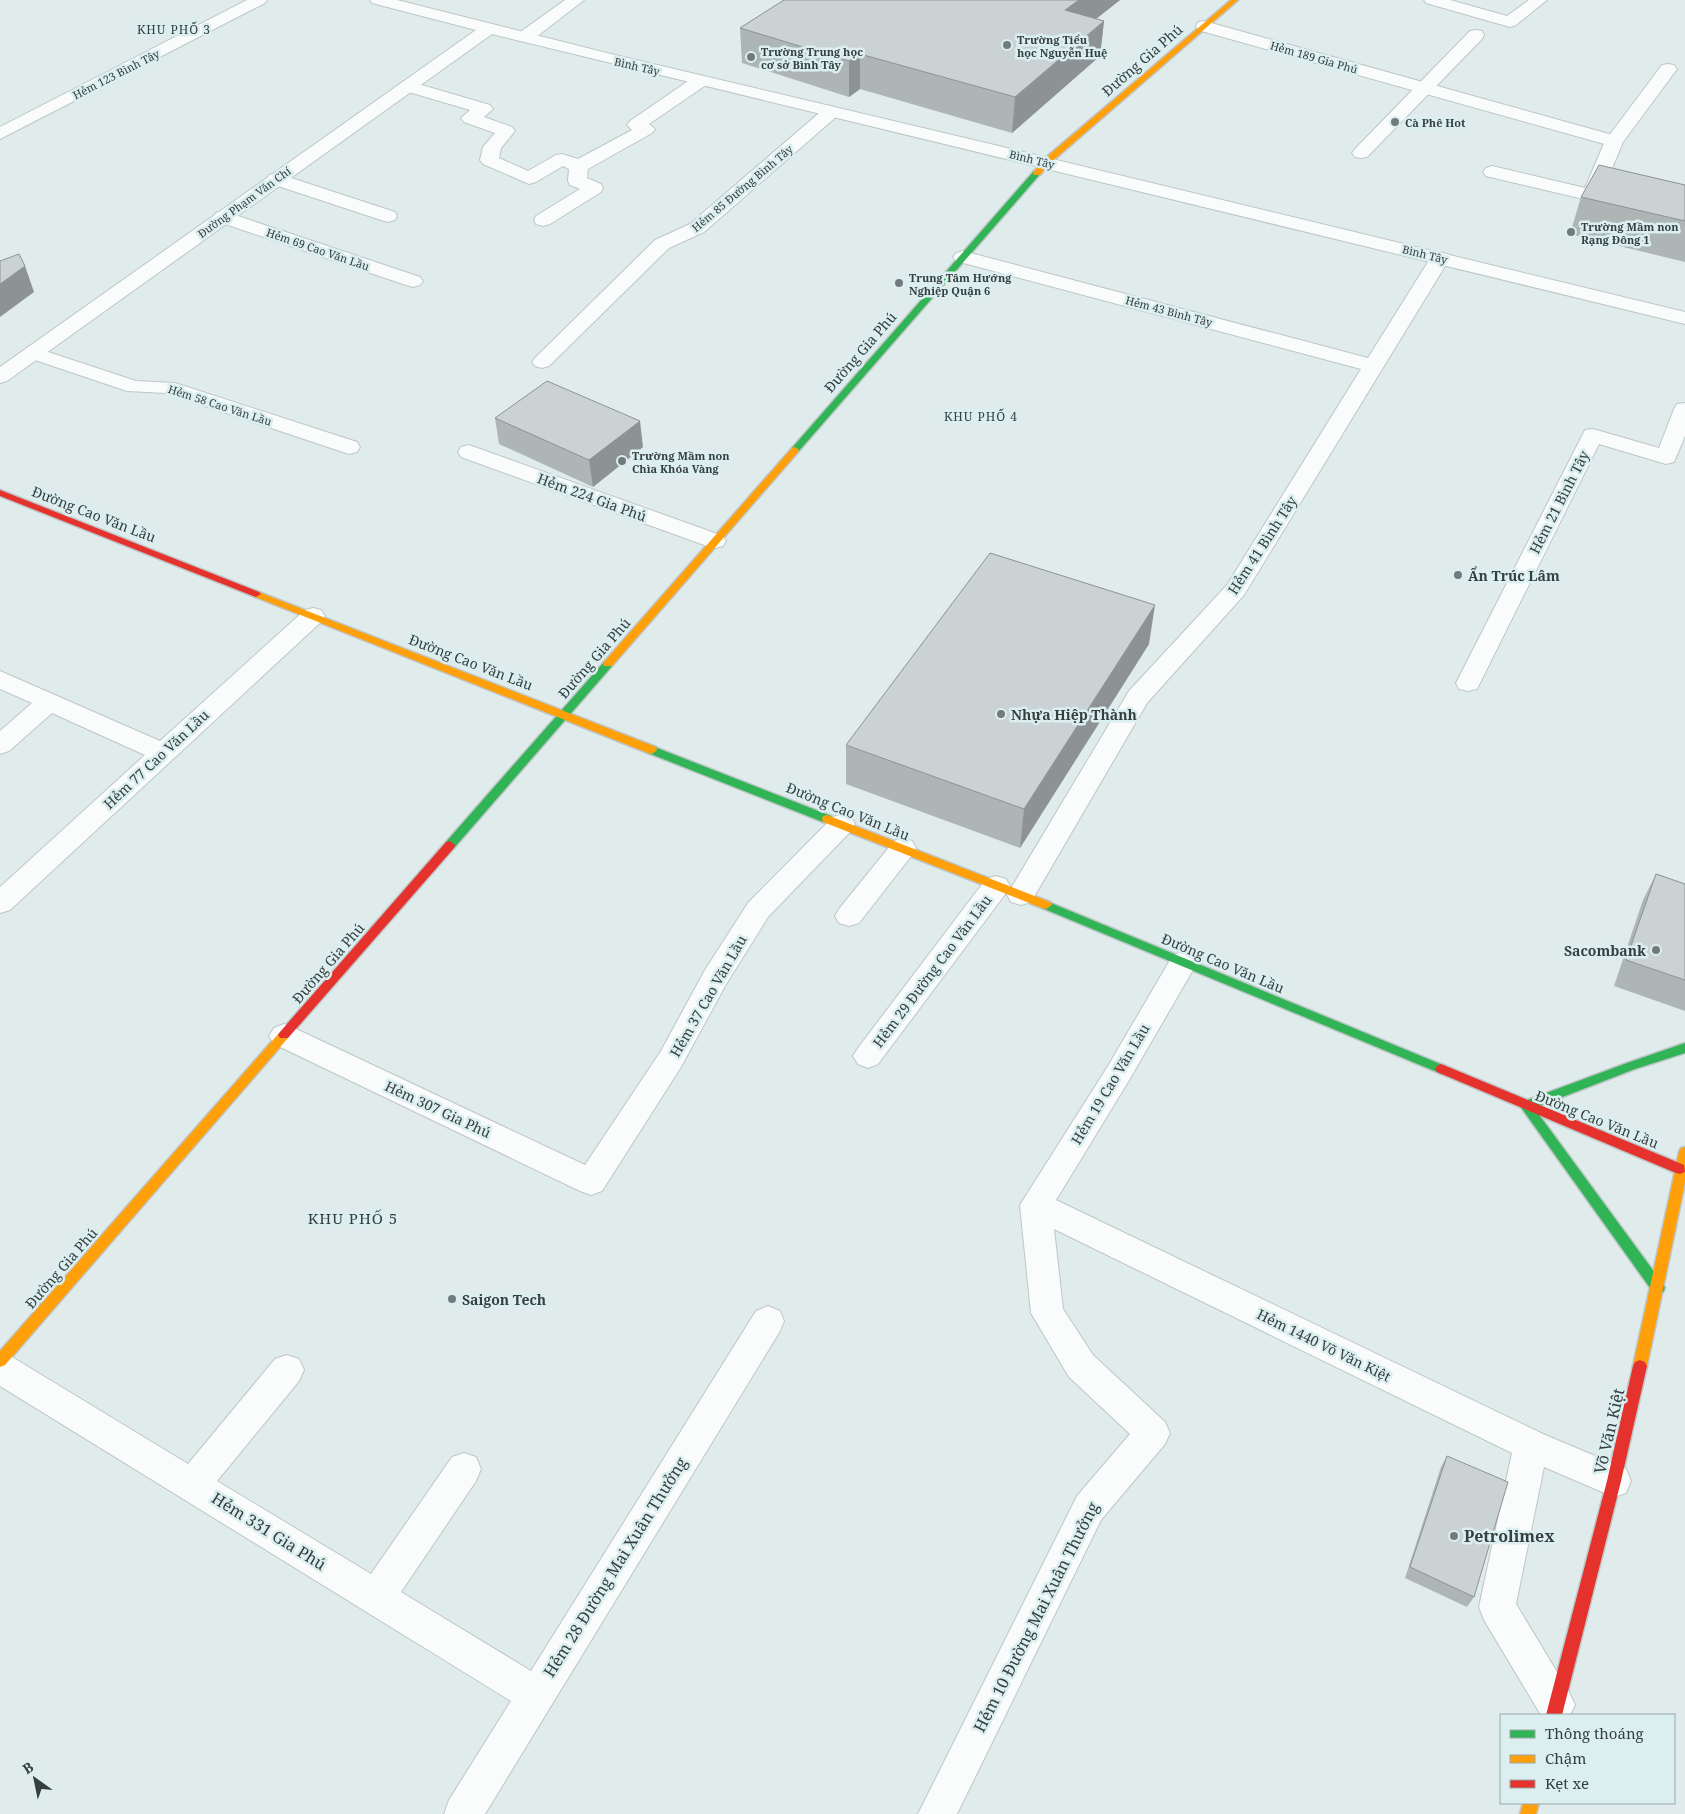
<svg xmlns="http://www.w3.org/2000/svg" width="1685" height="1814" viewBox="0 0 1685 1814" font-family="'Noto Serif',serif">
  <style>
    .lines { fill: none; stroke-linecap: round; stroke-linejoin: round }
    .lane-casing { stroke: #bec6c7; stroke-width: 2 }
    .street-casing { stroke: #bec6c7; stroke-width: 2 }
    .fast-casing { stroke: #bec6c7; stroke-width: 3 }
    .slow-casing { stroke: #bec6c7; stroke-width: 3 }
    .jam-casing { stroke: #bec6c7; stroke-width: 3 }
    .lane { fill: #fafcfc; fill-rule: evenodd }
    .street { fill: #fafcfc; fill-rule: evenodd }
    .fast { fill: #30b455; fill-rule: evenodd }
    .slow { fill: #ff9f0a; fill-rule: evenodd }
    .jam { fill: #e5322d; fill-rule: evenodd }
    .wall { fill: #aeb5b5 }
    .shaded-wall { fill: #8d9394 }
    .building { fill: #cad2d3; stroke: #8d9394 }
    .poi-dot { fill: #727b7b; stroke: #dceff0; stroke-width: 2 }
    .labels { text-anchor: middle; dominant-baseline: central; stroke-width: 5; stroke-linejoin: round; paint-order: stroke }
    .far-poi-label { font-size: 11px; font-weight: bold; fill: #373e3e; stroke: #dceff0; text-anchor: start }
    .far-street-label { font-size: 11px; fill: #373e3e; stroke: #dceff0 }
    .far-neighbourhood-label { font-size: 12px; letter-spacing: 1px; fill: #373e3e; stroke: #dceff0 }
    .street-label { font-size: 14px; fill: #373e3e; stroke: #dceff0 }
    .poi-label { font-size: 14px; font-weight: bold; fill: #373e3e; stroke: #dceff0; text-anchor: start }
    .neighbourhood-label { font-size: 15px; letter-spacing: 1px; fill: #373e3e; stroke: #dceff0 }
    .near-street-label { font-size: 16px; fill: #373e3e; stroke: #dceff0 }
    .near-poi-label { font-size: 16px; font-weight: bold; fill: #373e3e; stroke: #dceff0; text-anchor: start }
  </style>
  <rect width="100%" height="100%" fill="#e0ebec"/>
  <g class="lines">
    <defs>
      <path id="lane" d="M247 0H267L265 3 0 139V127Z
        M565 0H584L531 41H519L517 37 519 33Z
        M1424 0H1450L1507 16 1529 0H1547L1516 25 1510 27 1426 3Z
        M1476 30 1482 31 1484 35 1482 39 1367 157 1361 158 1355 157 1352 153 1355 149 1470 31Z
        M1668 64 1674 65 1677 69 1623 142 1602 192 1685 211V223L1486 176 1483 172 1486 168 1492 166 1585 188 1605 141 1662 65Z
        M700 76 706 77 709 81 706 85 649 124 655 129 652 133 588 169 587 178 601 184 603 188 601 192 550 224 543 226 536 224 534 220 536 216 580 189 570 185 568 181 569 169 563 166 536 182 529 184 483 164 480 160 483 147 495 133 464 122 461 118 470 110 402 90 399 86 402 82 408 81 490 105 493 109 484 117 512 127 515 131 501 148 499 158 528 171 556 155 562 154 578 159 632 130 627 125 630 121 694 77Z
        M831 107 837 108 840 112 837 116 704 232 669 248 549 366 542 368 535 366 532 362 535 358 655 240 690 224 825 108Z
        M276 173 395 212 397 216 395 220 388 222 381 220 269 183 267 179 269 175Z
        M223 211 420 277 423 281 420 285 413 287 406 285 216 221 214 217 216 213Z
        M963 251 1368 358 1433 254 1440 252 1447 254 1450 258 1244 595 1147 703 1031 902 1021 905 1011 902 1007 895 1129 691 1227 585 1361 369 956 261 953 257 956 253Z
        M33 347 136 381 175 383 357 442 360 447 357 452 349 454 166 393 127 391 26 357 23 353 26 349Z
        M1685 403V436L1674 462 1666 464 1599 444 1480 683 1477 689 1468 691 1459 689 1456 683 1585 430 1593 429 1659 448 1674 409 1677 404Z
        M313 608 321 610 325 616 321 622 10 910 0 913V887L145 755 52 713 9 751 0 754V731L32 703 0 689V671L160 741 305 610Z
        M842 814 851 817 855 824 851 831 768 917 725 986 681 1067 602 1191 591 1195 580 1191 274 1044 269 1036 274 1028 284 1024 294 1028 585 1165 661 1051 705 970 748 903 833 817Z
        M903 838 912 841 916 848 912 855 859 923 849 926 839 923 835 916 839 909 894 841Z
        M996 876 1006 879 1010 886 1006 893 878 1064 868 1068 858 1064 853 1056 858 1048 986 879Z
        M1183 952 1193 955 1197 963 1128 1082 1056 1200 1543 1434 1626 1469 1631 1481 1626 1493 1614 1497 1544 1467 1516 1604 1569 1692 1575 1705 1570 1715H1541L1484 1620 1479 1607 1512 1453 1054 1229 1063 1309 1093 1355 1165 1422 1170 1433 1165 1444 1101 1520 957 1814H918L1077 1496 1130 1434 1069 1377 1031 1313 1020 1205 1108 1066 1173 955Z
        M768 1306 780 1311 784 1321 780 1331 485 1814H444L449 1800 511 1701 0 1386V1353L12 1357 188 1464 275 1359 287 1355 299 1359 304 1370 299 1381 217 1481 371 1574 452 1457 464 1453 476 1457 481 1469 476 1481 401 1592 531 1671 756 1311Z"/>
      <path id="street" d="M370 0H397L611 54 1007 148 1685 312V324L492 34 7 381 0 383V367L476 30 372 3Z
        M1204 21 1620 137 1623 141 1620 145 1614 146 1608 145 1198 30 1196 26 1198 22Z
        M469 445 723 536 726 541 723 546 715 548 707 546 461 457 458 452 461 447Z"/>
      <path id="fast" d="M1034 171 1041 173 798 452H792V448Z
        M608 661 612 662 613 664 612 666 454 848H446L445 845 446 842 604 662Z
        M652 746 831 816 832 819 831 822H823L648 753 647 750Z
        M1046 901 1445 1066 1447 1069 1445 1072 1441 1074 1437 1072 1042 908 1040 905Z
        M1685 1043V1053L1635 1069 1534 1108 1663 1284 1665 1288 1663 1292 1658 1294 1653 1292 1520 1106 1522 1102 1627 1063Z"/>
      <path id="slow" d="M1231 0H1238L1049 164 1040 175H1034L1033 173 1043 160Z
        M795 447 799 450 798 452 612 666H604L603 664 604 662 792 448Z
        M256 591 656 747 657 750 652 754 648 753 253 596 251 594Z
        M827 815 1050 902 1052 905 1046 909 1042 908 823 822 822 819 823 816Z
        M284 1030 288 1032 290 1035 288 1038 5 1365 0 1367V1351L280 1032Z
        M1685 1147V1182L1647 1366 1645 1370 1640 1372 1635 1370 1633 1366 1679 1152 1681 1148Z
        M1523 1803H1539L1536 1814H1520Z"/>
      <path id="jam" d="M0 490 259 592 261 594 256 597 253 596 0 496Z
        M450 841 455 845 454 848 288 1038H280L278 1035 280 1032 446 842Z
        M1441 1064 1684 1165 1685 1172 1680 1174 1676 1173 1437 1072 1435 1069 1437 1066Z
        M1640 1360 1645 1362 1647 1366 1621 1481 1562 1715H1546L1607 1481 1633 1366 1635 1362Z"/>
    </defs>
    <use href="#lane" class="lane-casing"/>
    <use href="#street" class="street-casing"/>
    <use href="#fast" class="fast-casing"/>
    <use href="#slow" class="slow-casing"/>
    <use href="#jam" class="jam-casing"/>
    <use href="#lane" class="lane"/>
    <use href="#street" class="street"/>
    <use href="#fast" class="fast"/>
    <use href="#slow" class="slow"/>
    <use href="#jam" class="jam"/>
  </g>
  <path class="wall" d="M784 0H1120L1096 19 1104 21 1100 56 1012 133 860 89 849 97 742 63 740 28Z
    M1685 185V262L1570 234 1581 197Z
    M495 418 643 447 593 487 499 444Z
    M1149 644 1020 848 846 784V745Z
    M1656 874 1685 884V1011L1614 986 1643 900Z
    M1447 1456 1474 1597 1467 1607 1405 1578 1441 1467Z"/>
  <path class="shaded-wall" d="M1079 0H1120L1062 46 1065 10Z
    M1104 21 1100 56 1012 133 1015 97Z
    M860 54V89L849 97V61Z
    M25 266 34 292 0 317V284Z
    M640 421 643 447 593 487 589 460Z
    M1155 605 1149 644 1020 848 1024 809Z"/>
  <path class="building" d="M784 0H1079L1065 10 1104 21 1015 97 860 54 849 61 740 28Z
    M1599 165 1685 185V221L1581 197Z
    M19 254 25 266 0 284V261Z
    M547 381 640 421 589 460 495 418Z
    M990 553 1155 605 1024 809 846 745Z
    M1656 874 1685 884V980L1626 960Z
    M1447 1456 1508 1482 1474 1597 1410 1567Z"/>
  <g class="poi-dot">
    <circle cx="1007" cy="45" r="5"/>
    <circle cx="751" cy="57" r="5"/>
    <circle cx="1395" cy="122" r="5"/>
    <circle cx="1571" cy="232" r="5"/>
    <circle cx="899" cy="283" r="5"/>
    <circle cx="622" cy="461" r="5"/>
    <circle cx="1458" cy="575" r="5"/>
    <circle cx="1001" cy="714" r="5"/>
    <circle cx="1656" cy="950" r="5"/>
    <circle cx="452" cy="1299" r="5"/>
    <circle cx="1454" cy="1536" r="5"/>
  </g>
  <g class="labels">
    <g class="far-poi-label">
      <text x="1017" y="39">Trường Tiểu<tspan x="1017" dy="13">học Nguyễn Huệ</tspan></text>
      <text x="761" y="51">Trường Trung học<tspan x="761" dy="13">cơ sở Bình Tây</tspan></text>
      <text x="1405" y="122">Cà Phê Hot</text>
      <text x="1581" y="226">Trường Mầm non<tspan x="1581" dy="13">Rạng Đông 1</tspan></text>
      <text x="909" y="277">Trung Tâm Hướng<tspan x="909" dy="13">Nghiệp Quận 6</tspan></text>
      <text x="632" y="455">Trường Mầm non<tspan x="632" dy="13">Chìa Khóa Vàng</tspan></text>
    </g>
    <g class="far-street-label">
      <text transform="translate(1314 57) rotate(16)">Hẻm 189 Gia Phú</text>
      <text transform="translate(637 66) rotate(13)">Bình Tây</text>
      <text transform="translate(116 74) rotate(-27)">Hẻm 123 Bình Tây</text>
      <text transform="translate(1032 159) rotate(14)">Bình Tây</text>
      <text transform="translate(742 188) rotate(-40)">Hẻm 85 Đường Bình Tây</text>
      <text transform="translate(244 202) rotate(-36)">Đường Phạm Văn Chí</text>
      <text transform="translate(318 249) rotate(19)">Hẻm 69 Cao Văn Lầu</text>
      <text transform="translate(1425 254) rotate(14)">Bình Tây</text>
      <text transform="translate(1169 311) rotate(15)">Hẻm 43 Bình Tây</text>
      <text transform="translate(220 405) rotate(18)">Hẻm 58 Cao Văn Lầu</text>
    </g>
    <g class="far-neighbourhood-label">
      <text x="174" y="29">KHU PHỐ 3</text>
      <text x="981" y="416">KHU PHỐ 4</text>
    </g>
    <g class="street-label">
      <text transform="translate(1142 60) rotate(-41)">Đường Gia Phú</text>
      <text transform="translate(860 352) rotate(-49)">Đường Gia Phú</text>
      <text transform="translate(592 497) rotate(20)">Hẻm 224 Gia Phú</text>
      <text transform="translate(1559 502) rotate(-63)">Hẻm 21 Bình Tây</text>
      <text transform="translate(94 514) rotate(21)">Đường Cao Văn Lầu</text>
      <text transform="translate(1262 545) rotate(-57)">Hẻm 41 Bình Tây</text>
      <text transform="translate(594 658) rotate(-49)">Đường Gia Phú</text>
      <text transform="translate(471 662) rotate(21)">Đường Cao Văn Lầu</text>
      <text transform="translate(156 759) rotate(-43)">Hẻm 77 Cao Văn Lầu</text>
      <text transform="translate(848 811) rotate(22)">Đường Cao Văn Lầu</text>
      <text transform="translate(328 963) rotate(-49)">Đường Gia Phú</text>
      <text transform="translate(1223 963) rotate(23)">Đường Cao Văn Lầu</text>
      <text transform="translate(932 971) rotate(-53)">Hẻm 29 Đường Cao Văn Lầu</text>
      <text transform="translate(708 996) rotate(-60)">Hẻm 37 Cao Văn Lầu</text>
      <text transform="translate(1110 1084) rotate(-59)">Hẻm 19 Cao Văn Lầu</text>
      <text transform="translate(438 1109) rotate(25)">Hẻm 307 Gia Phú</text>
      <text transform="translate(1597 1119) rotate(22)">Đường Cao Văn Lầu</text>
      <text transform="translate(61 1268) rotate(-49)">Đường Gia Phú</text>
      <text transform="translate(1324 1345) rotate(26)">Hẻm 1440 Võ Văn Kiệt</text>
    </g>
    <g class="poi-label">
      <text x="1468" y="575">Ẩn Trúc Lâm</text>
      <text x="1011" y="714">Nhựa Hiệp Thành</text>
      <text x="1646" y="950" text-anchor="end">Sacombank</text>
      <text x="462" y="1299">Saigon Tech</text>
    </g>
    <g class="neighbourhood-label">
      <text x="353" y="1218">KHU PHỐ 5</text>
    </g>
    <g class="near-street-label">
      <text transform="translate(1609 1431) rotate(-77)">Võ Văn Kiệt</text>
      <text transform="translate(269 1531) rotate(32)">Hẻm 331 Gia Phú</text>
      <text transform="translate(615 1567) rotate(-58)">Hẻm 28 Đường Mai Xuân Thưởng</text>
      <text transform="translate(1036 1617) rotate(-63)">Hẻm 10 Đường Mai Xuân Thưởng</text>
    </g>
    <g class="near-poi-label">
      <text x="1464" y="1536">Petrolimex</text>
    </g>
  </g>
  <rect x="1500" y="1714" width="175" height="90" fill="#dceff0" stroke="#9aa8a9"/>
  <rect x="1510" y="1730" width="25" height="8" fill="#30b455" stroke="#9aa8a9"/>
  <text x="1545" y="1739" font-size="15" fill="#373e3e">Thông thoáng</text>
  <rect x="1510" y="1755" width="25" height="8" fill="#ff9f0a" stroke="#9aa8a9"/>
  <text x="1545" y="1764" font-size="15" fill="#373e3e">Chậm</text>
  <rect x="1510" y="1780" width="25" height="8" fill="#e5322d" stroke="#9aa8a9"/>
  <text x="1545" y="1789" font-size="15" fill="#373e3e">Kẹt xe</text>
  <g transform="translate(35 1779) rotate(327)" stroke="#dceff0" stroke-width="4" paint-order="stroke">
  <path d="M0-4L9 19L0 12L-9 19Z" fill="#373e3e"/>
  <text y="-8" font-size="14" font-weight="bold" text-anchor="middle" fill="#373e3e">B</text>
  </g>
</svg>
